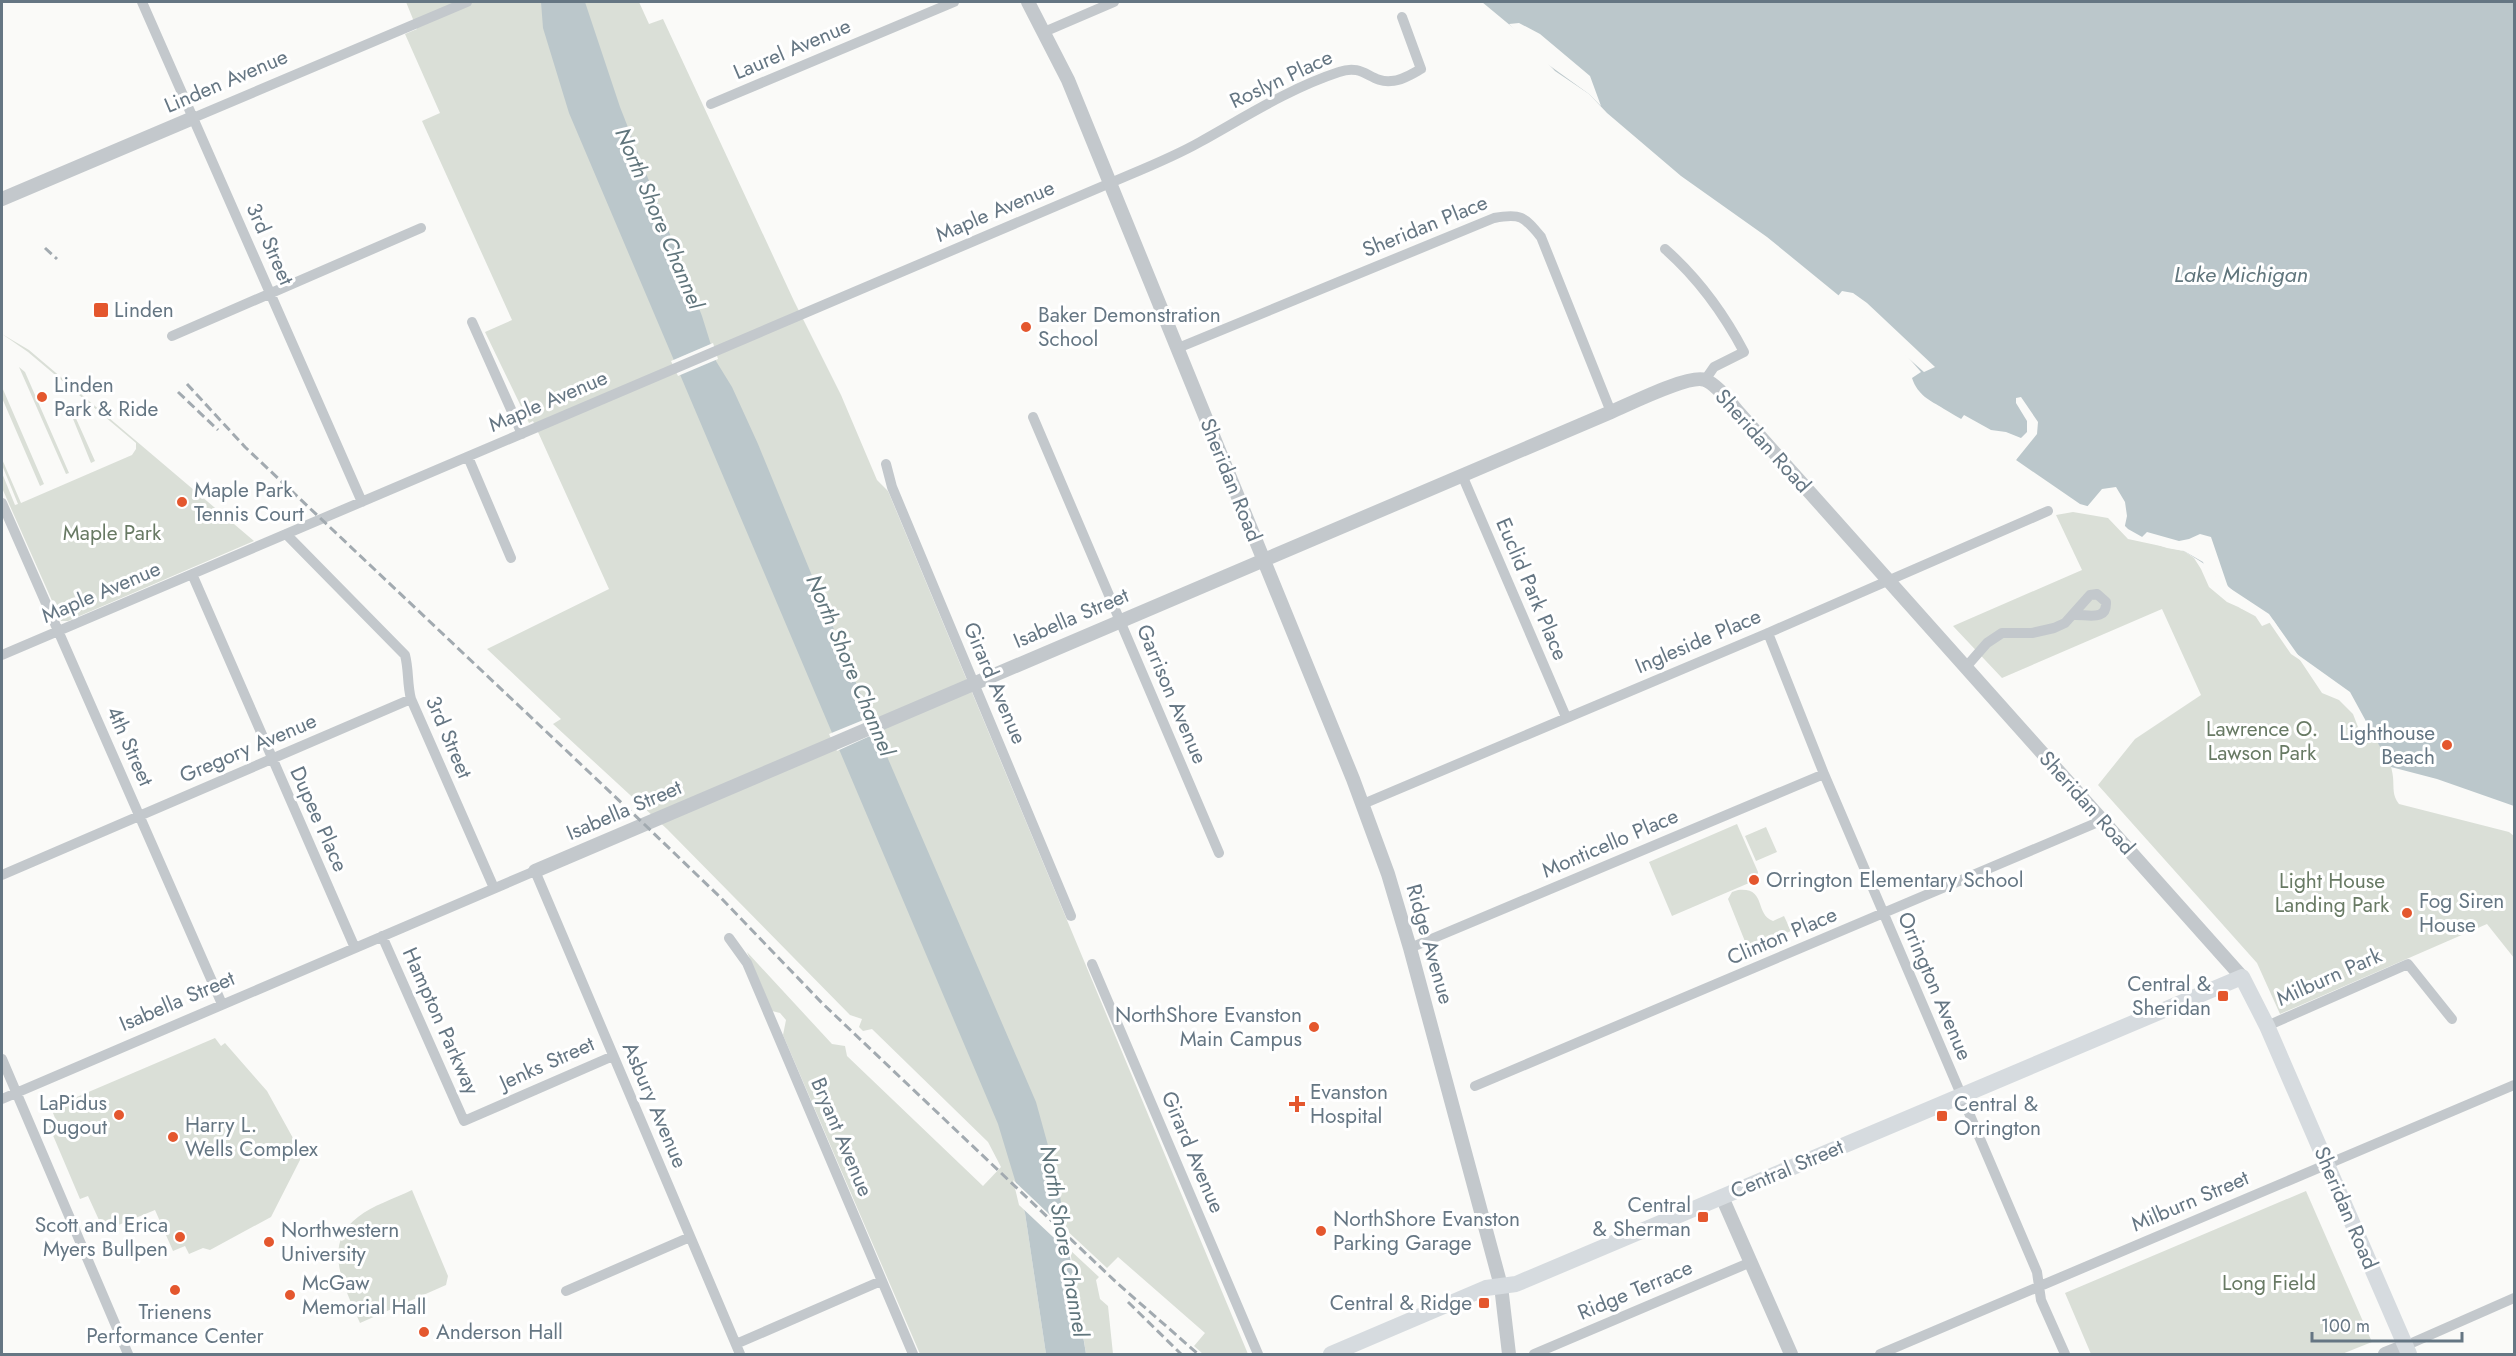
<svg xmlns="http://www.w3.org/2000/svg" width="2516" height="1356" viewBox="0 0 2516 1356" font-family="Jost,sans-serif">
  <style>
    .green { fill: #dadfd7 }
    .water { fill: #bbc7cb }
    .pier { fill: #fafaf8 }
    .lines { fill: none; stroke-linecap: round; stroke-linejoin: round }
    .minor { stroke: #c3c8cc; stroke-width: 10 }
    .tertiary { stroke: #c3c8cc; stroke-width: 14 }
    .secondary { stroke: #d6dbdf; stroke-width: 16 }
    .rail { stroke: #a2aab0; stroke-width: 3; stroke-dasharray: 9 4.5; stroke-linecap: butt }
    .poi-dot { fill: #e4572e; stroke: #fff; stroke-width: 2 }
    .labels { text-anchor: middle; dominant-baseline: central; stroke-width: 6; stroke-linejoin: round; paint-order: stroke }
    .street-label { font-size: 21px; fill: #657683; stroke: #fff }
    .poi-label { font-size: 21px; fill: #657683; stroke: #fff; text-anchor: start }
    .park-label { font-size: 21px; fill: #687a64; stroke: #fff }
    .water-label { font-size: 22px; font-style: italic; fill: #60757c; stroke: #fff }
  </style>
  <rect width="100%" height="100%" fill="#fafaf8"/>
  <path class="green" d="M406 2H639L649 24 663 19 794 301 841 395 877 480 888 491 1248 1354H1203L1194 1346 1205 1333 1118 1257 1107 1268 1018 1185 1025 1213 1046 1354H920L783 1035 786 1020 780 1013 772 1011 747 952 832 1044 845 1046 847 1056 983 1186 1001 1167 988 1142 872 1029 863 1031 859 1027 862 1019 850 1015 667 829 553 724 561 719 487 649 609 589 533 421 529 423 485 332 512 320 422 121 440 113 405 34 417 29Z
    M2 334 29 350 254 541 68 621H61L2 488V473L15 505 18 504 2 465V459L21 503 132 455 136 449V443L28 352Z
    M19 367 25 372 69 473 66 474Z
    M2 387 44 484 40 486 2 398Z
    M69 409 74 414 95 461 91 463Z
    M2073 512 2108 518 2128 539 2184 551 2194 558 2201 569 2209 587 2227 602 2254 614 2262 626 2274 621 2322 693 2339 700 2353 714 2358 727C2378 739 2390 753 2393 777 2394 788 2392 795 2399 804L2509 832 2514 836V958L2487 924 2280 1014 2257 963 2098 785 2135 739 2201 695 2162 609 2002 678 1953 626 2082 570 2056 515Z
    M1737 824 1758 872 1756 880 1672 916 1649 862Z
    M1766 827 1777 852 1756 861 1745 836Z
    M1738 890C1767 887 1754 914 1773 921L1784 916 1791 931 1748 949 1728 899 1732 892Z
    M215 1038 221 1046 225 1043 267 1091 299 1149 300 1160 271 1217 210 1250 203 1248 189 1254 185 1246 173 1251 155 1210 104 1231 88 1196 80 1199 49 1126 57 1123 51 1108Z
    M412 1190 448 1276 446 1285 360 1323C346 1290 320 1245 358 1217 373 1205 394 1199 412 1190Z
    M2306 1191 2372 1342 2342 1354H2091L2065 1293Z
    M1070 1250 1099 1277 1096 1280 1100 1299 1108 1306 1113 1354H1086Z"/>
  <path class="water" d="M541 2H585L620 107 702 316 716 361 732 387 758 444 870 717 1036 1102 1057 1178 1086 1354H1046L1025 1213 998 1124 569 113 543 28Z
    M1482 2H2514V806L2437 779 2391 767 2350 692 2294 652 2274 621 2234 592 2206 565 2184 551 2144 538 2128 529 2112 513 2080 504 2016 460 2020 447 2014 437C1984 430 1970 425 1944 409 1930 400 1918 396 1912 378L1921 372 1892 339 1767 237 1681 176 1607 113 1589 94 1555 71 1517 31Z"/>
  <path class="pier" d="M1519 23 1540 34 1590 76 1601 106 1589 94 1546 63 1509 24Z
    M1842 291 1853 293 1867 303 1935 367 1924 372 1838 296Z
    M713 343 718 359 678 376 671 361Z
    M2021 397 2038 422 2037 434 2016 460 2013 458 2017 447 2012 439 1977 431 1959 422 1964 415 1991 430 2006 432 2021 438 2027 432V421L2016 403V398Z
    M2116 487 2125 502 2127 516 2124 530 2110 516 2086 508 2102 489Z
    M2147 532 2179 541 2189 539 2200 534 2211 537 2228 587 2269 614 2303 662 2291 654 2267 619 2255 616 2240 608 2218 579 2205 568 2203 562 2184 551 2167 548 2140 539Z
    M873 716 881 731 837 751 829 734Z
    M1013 1180 1068 1232 1072 1252H1069L1019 1205Z"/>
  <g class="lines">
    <path class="minor" d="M142 2 362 502
      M1044 32 1114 2
      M711 104 954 2
      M193 118 467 2
      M1665 249C1699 279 1723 312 1744 352L1714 367 1705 380
      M472 322 522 434
      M172 336 421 228
      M1178 348 1494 218C1520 213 1524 216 1541 237L1611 412
      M1033 417 1219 853
      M468 457 511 558
      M886 464 892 487 1071 916
      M1462 475 1566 717
      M2 503 222 1004
      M286 534 405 655C409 670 407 684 411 699L494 888
      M192 574 355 948
      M1768 633 1824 774 2037 1272 2041 1300 2065 1354
      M2 655 1129 175C1153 165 1177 155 1200 142 1245 117 1290 88 1339 72 1364 63 1370 83 1391 81 1401 81 1412 74 1421 69L1402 17
      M1966 667 1987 643 2002 633H2032L2054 628 2065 623 2090 595 2097 594 2106 602C2107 622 2087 614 2073 615
      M1363 804 1768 633 2048 511
      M2 875 411 699
      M382 936 464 1121 613 1056
      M729 938 747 963 913 1354
      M1410 948 1824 774
      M1092 964 1258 1354
      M2267 1026 2408 964 2452 1019
      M2 1059 128 1354
      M1475 1086 2103 820
      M2 1099 535 871 740 1354
      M566 1291 690 1237
      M736 1344 881 1281
      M2405 1346 2514 1298
      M1534 1354 1751 1262
      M1880 1354 2514 1085"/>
    <path class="tertiary" d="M1028 2 1068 80 1353 779 1388 874 1410 948 1501 1286 1509 1354
      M2 199 193 118
      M535 871 1611 412C1628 405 1689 374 1705 380 1718 385 1730 403 1739 413L2242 977
      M1722 1197 1791 1354
      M2385 1354 2405 1346"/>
    <path class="secondary" d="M1331 1354 1486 1288 1516 1284 2242 977 2267 1026 2409 1354"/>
    <path class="rail" d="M45 248 57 259
      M187 384 245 447 644 824 721 898 822 1003 961 1135 1117 1283 1198 1354
      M178 392 218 430
      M1128 1302 1181 1354"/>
  </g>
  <g class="poi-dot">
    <rect x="93" y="302" width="16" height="16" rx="3"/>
    <circle cx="1026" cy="327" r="6"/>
    <circle cx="42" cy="397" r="6"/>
    <circle cx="182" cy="502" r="6"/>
    <circle cx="2447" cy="745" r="6"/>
    <circle cx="1754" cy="880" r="6"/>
    <circle cx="2407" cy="913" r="6"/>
    <rect x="2217" y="990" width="12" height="12" rx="3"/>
    <circle cx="1314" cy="1027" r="6"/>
    <path d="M1294 1095h6v6h6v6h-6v6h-6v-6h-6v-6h6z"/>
    <circle cx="119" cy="1115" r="6"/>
    <rect x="1936" y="1110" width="12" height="12" rx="3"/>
    <circle cx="173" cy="1137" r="6"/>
    <rect x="1697" y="1211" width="12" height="12" rx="3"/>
    <circle cx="1321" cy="1231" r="6"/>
    <circle cx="180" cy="1237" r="6"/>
    <circle cx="269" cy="1242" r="6"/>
    <circle cx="175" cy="1290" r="6"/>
    <circle cx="290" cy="1295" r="6"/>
    <rect x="1478" y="1297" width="12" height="12" rx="3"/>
    <circle cx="424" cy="1332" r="6"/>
  </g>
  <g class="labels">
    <g class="street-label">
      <text transform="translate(792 49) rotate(-23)">Laurel Avenue</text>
      <text transform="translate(1281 79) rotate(-25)">Roslyn Place</text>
      <text transform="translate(226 81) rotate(-23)">Linden Avenue</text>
      <text transform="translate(995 211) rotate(-23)">Maple Avenue</text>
      <text transform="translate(1425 226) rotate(-22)">Sheridan Place</text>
      <text transform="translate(270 244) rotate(66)">3rd Street</text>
      <text transform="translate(548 401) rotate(-23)">Maple Avenue</text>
      <text transform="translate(1763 441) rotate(48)">Sheridan Road</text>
      <text transform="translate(1231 480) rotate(68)">Sheridan Road</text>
      <text transform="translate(1532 589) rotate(67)">Euclid Park Place</text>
      <text transform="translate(101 592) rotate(-23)">Maple Avenue</text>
      <text transform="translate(1071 618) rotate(-23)">Isabella Street</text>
      <text transform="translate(1698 641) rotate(-23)">Ingleside Place</text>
      <text transform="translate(995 683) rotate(67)">Girard Avenue</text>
      <text transform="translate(1172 694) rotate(67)">Garrison Avenue</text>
      <text transform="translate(449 737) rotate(67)">3rd Street</text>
      <text transform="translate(130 746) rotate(66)">4th Street</text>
      <text transform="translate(248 748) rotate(-23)">Gregory Avenue</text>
      <text transform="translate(2087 803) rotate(48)">Sheridan Road</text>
      <text transform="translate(624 810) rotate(-23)">Isabella Street</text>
      <text transform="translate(319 819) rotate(66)">Dupee Place</text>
      <text transform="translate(1610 843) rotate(-23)">Monticello Place</text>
      <text transform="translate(1782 936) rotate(-23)">Clinton Place</text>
      <text transform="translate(1430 944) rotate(74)">Ridge Avenue</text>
      <text transform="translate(2329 977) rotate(-24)">Milburn Park</text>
      <text transform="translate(1935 986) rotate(67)">Orrington Avenue</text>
      <text transform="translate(177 1001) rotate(-23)">Isabella Street</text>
      <text transform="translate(441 1021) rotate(66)">Hampton Parkway</text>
      <text transform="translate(547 1063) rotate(-24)">Jenks Street</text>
      <text transform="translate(655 1105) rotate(67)">Asbury Avenue</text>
      <text transform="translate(842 1137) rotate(67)">Bryant Avenue</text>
      <text transform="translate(1193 1152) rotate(67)">Girard Avenue</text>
      <text transform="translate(1787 1169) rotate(-23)">Central Street</text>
      <text transform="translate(2190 1201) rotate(-23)">Milburn Street</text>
      <text transform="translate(2346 1208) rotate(67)">Sheridan Road</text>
      <text transform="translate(1635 1290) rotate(-23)">Ridge Terrace</text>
    </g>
    <g class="poi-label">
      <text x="114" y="310">Linden</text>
      <text x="1038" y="315">Baker Demonstration<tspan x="1038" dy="24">School</tspan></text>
      <text x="54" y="385">Linden<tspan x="54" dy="24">Park &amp; Ride</tspan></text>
      <text x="194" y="490">Maple Park<tspan x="194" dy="24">Tennis Court</tspan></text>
      <text x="2435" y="733" text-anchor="end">Lighthouse<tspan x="2435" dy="24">Beach</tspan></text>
      <text x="1766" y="880">Orrington Elementary School</text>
      <text x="2419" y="901">Fog Siren<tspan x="2419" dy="24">House</tspan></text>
      <text x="2211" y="984" text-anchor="end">Central &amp;<tspan x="2211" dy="24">Sheridan</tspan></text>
      <text x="1302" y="1015" text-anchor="end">NorthShore Evanston<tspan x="1302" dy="24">Main Campus</tspan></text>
      <text x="1310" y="1092">Evanston<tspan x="1310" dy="24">Hospital</tspan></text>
      <text x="107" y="1103" text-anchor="end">LaPidus<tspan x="107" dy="24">Dugout</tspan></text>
      <text x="1954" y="1104">Central &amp;<tspan x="1954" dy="24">Orrington</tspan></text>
      <text x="185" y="1125">Harry L.<tspan x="185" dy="24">Wells Complex</tspan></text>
      <text x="1691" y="1205" text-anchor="end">Central<tspan x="1691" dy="24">&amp; Sherman</tspan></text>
      <text x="1333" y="1219">NorthShore Evanston<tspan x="1333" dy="24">Parking Garage</tspan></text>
      <text x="168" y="1225" text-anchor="end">Scott and Erica<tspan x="168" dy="24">Myers Bullpen</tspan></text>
      <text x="281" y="1230">Northwestern<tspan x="281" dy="24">University</tspan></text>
      <text x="302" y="1283">McGaw<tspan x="302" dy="24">Memorial Hall</tspan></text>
      <text x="1472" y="1303" text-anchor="end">Central &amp; Ridge</text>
      <text x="175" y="1312" text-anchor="middle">Trienens<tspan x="175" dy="24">Performance Center</tspan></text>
      <text x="436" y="1332">Anderson Hall</text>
    </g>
    <g class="park-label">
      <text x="112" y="533">Maple Park</text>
      <text x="2262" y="729">Lawrence O.<tspan x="2262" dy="24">Lawson Park</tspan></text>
      <text x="2332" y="881">Light House<tspan x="2332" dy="24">Landing Park</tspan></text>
      <text x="2269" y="1283">Long Field</text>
    </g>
    <g class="water-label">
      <text transform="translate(660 218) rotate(67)">North Shore Channel</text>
      <text x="2241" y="274">Lake Michigan</text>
      <text transform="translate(851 665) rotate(67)">North Shore Channel</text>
      <text transform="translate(1065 1241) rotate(80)">North Shore Channel</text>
    </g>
  </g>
  <rect width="2516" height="1356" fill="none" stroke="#657683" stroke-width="6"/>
  <path d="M2312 1332v9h150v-9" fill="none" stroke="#657683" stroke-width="3"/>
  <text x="2321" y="1332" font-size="18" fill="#657683" stroke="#ffffff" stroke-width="4.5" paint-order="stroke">100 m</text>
</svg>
